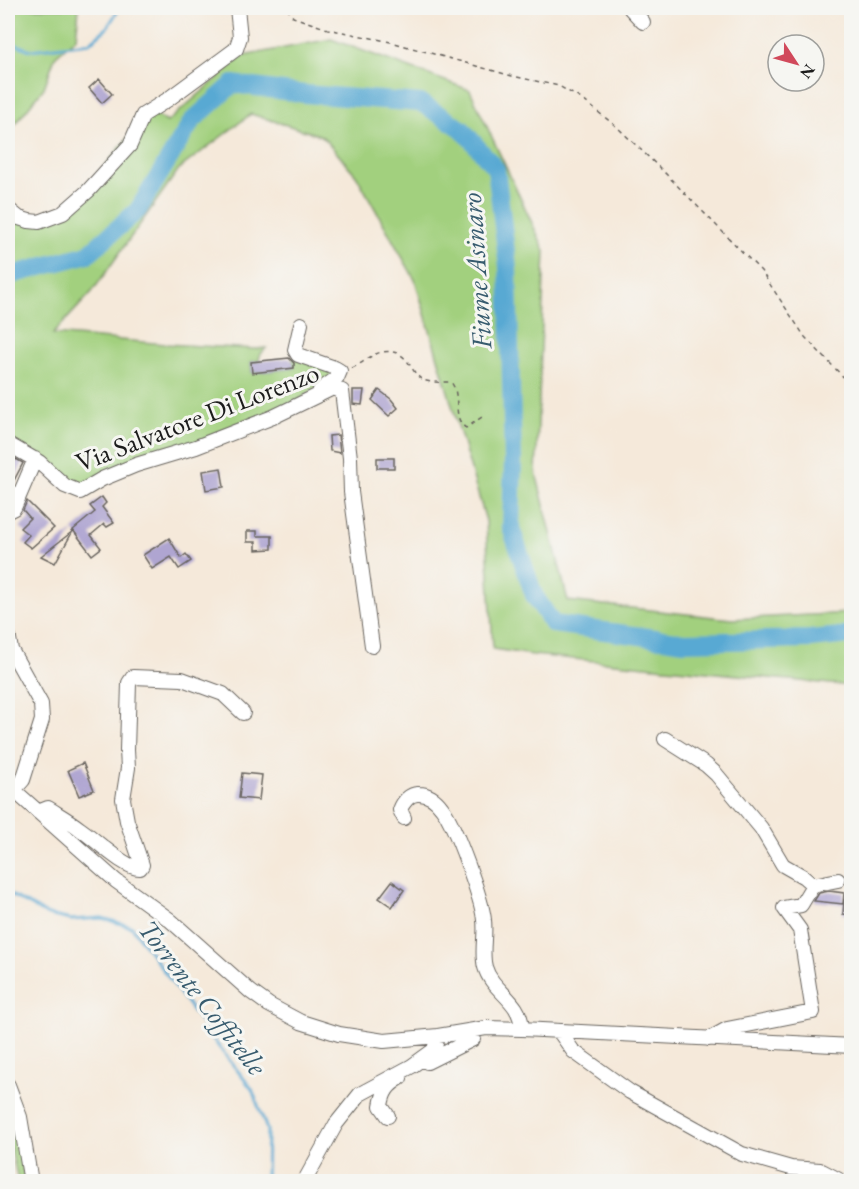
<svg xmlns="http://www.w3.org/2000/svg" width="859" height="1189" viewBox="0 0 859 1189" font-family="'EB Garamond',serif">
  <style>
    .green { fill: #a2d07e; stroke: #5f764d; stroke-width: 1.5 }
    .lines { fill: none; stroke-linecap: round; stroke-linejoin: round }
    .stream { stroke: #59a9d3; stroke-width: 3 }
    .river { stroke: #59a9d3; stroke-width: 18 }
    .building { fill: #afa5d1 }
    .minor-casing { stroke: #68645e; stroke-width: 16 }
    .path { stroke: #68645e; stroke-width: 1.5; stroke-dasharray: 4.5 4.5; stroke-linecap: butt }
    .minor { stroke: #fff; stroke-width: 14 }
    .labels { text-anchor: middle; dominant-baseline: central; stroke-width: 6; stroke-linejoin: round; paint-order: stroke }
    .street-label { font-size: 27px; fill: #1c1c1c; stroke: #f6f6f2 }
    .water-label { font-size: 28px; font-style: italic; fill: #375b6e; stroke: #f6f6f2 }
  </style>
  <rect width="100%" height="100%" fill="#f6f6f2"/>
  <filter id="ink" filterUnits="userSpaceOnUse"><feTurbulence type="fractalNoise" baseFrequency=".0167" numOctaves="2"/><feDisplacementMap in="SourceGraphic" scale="12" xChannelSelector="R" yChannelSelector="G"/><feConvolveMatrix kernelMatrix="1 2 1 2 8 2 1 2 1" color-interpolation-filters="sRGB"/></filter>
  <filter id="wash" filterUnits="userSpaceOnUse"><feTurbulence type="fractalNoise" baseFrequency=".008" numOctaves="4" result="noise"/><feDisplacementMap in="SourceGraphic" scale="24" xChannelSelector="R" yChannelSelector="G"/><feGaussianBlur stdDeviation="1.35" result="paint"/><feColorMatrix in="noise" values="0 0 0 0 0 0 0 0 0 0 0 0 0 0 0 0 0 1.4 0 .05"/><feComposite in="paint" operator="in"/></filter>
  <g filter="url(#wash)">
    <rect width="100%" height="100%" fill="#f5e9da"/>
    <path class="green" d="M8 8H79L76 38 55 57 44 88 8 133Z
      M331 39 470 90 545 251 536 473 568 601 732 619 851 613V686L533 655 493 649 486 521 415 280 356 175 322 136 251 114 179 169 92 292 53 334 165 344 256 349 266 348 260 355 259 361 251 362 252 373 294 368 293 357 332 370 334 376 293 404 80 489 8 441V213L13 218 66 213 150 111 167 122 243 56Z
      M8 1102 17 1134 25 1181H18L8 1137Z"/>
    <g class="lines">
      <path class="stream" d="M8 41 30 50 89 43 106 29 120 8
        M8 888 9 894 48 915 71 920 102 918 132 927 219 1047 252 1089 267 1130 266 1182"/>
      <path class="river" d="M8 276 88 254 138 210 192 121 233 84 305 94 421 103 462 129 496 169 508 267 513 460 511 528 534 595 553 624 684 642 810 639 852 635"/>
    </g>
    <g id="blocks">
      <path class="building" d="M99 79 112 94 102 103 89 88Z
        M289 358 294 363V368L252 373 251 362Z
        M353 390H364L362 405 353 404Z
        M379 390 391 399 398 408 389 416 372 400Z
        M338 435 340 453 330 451 329 436Z
        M377 458H394V468H377Z
        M16 459 23 463 8 492V473Z
        M221 468 224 487 206 490 203 471Z
        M102 497 106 503 102 507 114 523 107 527 104 524 91 535 101 548 92 555 73 530 95 512 90 506Z
        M27 501 54 528 31 548 23 542 29 535 20 528 30 518 23 510Z
        M73 531 55 563 41 556Z
        M247 531H257V536H272V549L256 550V542H247Z
        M169 538 181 558 186 554 191 561 179 569 171 557 152 569 143 555Z
        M83 763 94 790 79 796 68 770Z
        M242 773 262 775 259 800 239 798Z
        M392 881 404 890 392 907 379 898Z
        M829 891 844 893 843 904 814 901 819 893Z
        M844 900H852V915L843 914Z"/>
    </g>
  </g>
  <g filter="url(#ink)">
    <use href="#blocks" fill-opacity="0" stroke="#68645e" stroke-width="1.5"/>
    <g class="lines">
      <defs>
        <path id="minor" d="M630 8 643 22
          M8 209 19 218 29 221 39 222 63 213 88 191 130 145 143 115 167 100 236 49 240 37 237 8
          M301 324 295 350 298 355 335 368 340 371 337 378 320 390
          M8 444 39 462 65 486 80 492 102 479 136 465 196 447 273 417 333 388 342 391 350 458 351 492 372 646
          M8 511 14 508 35 459
          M8 633 11 650 41 704 42 720 23 780 14 790
          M665 739 706 765 716 774 761 828 783 865 804 877 813 885
          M8 785 116 881 170 920 251 992 269 1005 301 1022 339 1034 384 1041 438 1036 486 1028 522 1029 852 1046
          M38 812 48 808C59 815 70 821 80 829 94 838 125 869 140 868L142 865 127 821 123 799 128 768 127 750 129 683 133 677 182 679 223 694 243 713
          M404 818 400 810C403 802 410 793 419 794 429 794 437 801 442 808 455 825 482 899 484 920 486 936 481 952 485 967 492 992 521 999 522 1029
          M559 1031 573 1051 630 1092 742 1154 791 1168 820 1170 843 1182
          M709 1039 727 1029 813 1012 800 930 784 908 801 905 813 885 838 880
          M427 1062 473 1039 475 1030
          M8 1085 20 1117 31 1182
          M388 1116 381 1106C383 1092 388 1085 400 1078
          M304 1182 336 1124 360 1094 412 1066 434 1050 438 1036"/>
      </defs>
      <use href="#minor" class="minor-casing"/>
      <path class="path" d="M287 8 293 17 328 29 391 42 512 76 559 86 583 100 617 127 663 171 761 271 805 337 852 386
        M352 368C362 364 371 354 382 352 410 348 409 373 423 380 430 383 443 382 451 382 462 396 451 418 466 428L482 417"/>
      <use href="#minor" class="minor"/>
    </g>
  </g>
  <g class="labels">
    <g class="street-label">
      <text transform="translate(197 417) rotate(-21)">Via Salvatore Di Lorenzo</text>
    </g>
    <g class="water-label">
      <text transform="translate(476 271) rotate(-94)">Fiume Asinaro</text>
      <text transform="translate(203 997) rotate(52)">Torrente Coffitelle</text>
    </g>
  </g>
  <rect width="859" height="1189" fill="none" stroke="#f6f6f2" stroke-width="30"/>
  <g transform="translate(796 63) rotate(126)"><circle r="28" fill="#f6f6f2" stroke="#9f9f9c" stroke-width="1.5"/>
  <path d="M0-4.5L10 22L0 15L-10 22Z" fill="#d1495b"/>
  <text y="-9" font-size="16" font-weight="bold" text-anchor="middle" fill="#1c1c1c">N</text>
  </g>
</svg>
